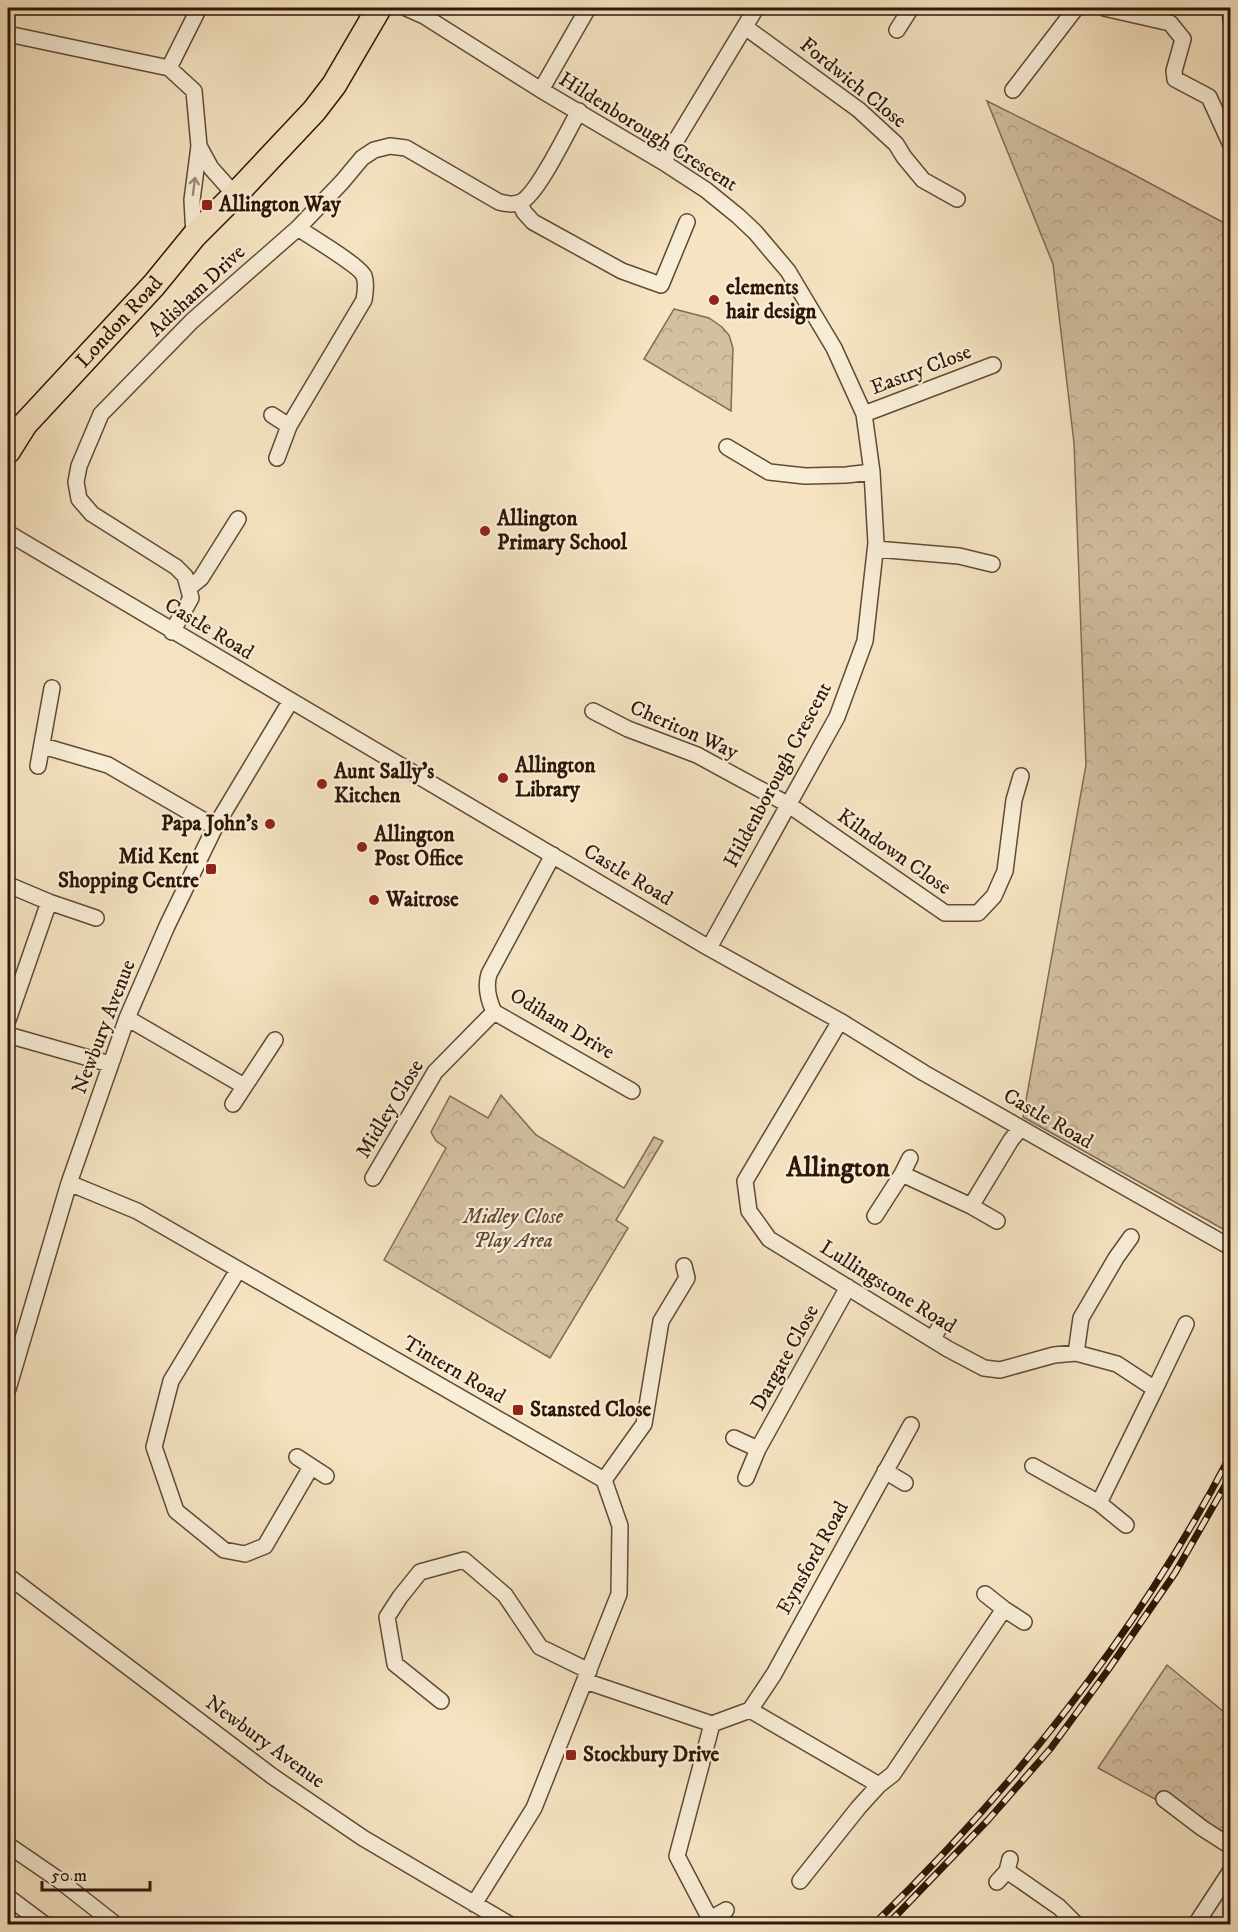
<svg xmlns="http://www.w3.org/2000/svg" width="1238" height="1932" viewBox="0 0 1238 1932" font-family="'IM FELL DW Pica',serif">
  <style>
    .grass { fill: url(#grass-dots); stroke: #806c55; stroke-width: 1.5 }
    .forest { fill: url(#forest-crowns); stroke: #806c55; stroke-width: 1.5 }
    .lines { fill: none; stroke-linecap: round; stroke-linejoin: round }
    .minor-casing { stroke: #604a36; stroke-width: 18 }
    .primary-casing { stroke: #2e1708; stroke-width: 27 }
    .minor { stroke: #f8edd7; stroke-width: 15 }
    .primary { stroke: #f5e3c1; stroke-width: 24 }
    .rail-casing { stroke: #2e1708; stroke-width: 7 }
    .rail { stroke: #f8edd7; stroke-width: 4.5; stroke-dasharray: 14; stroke-linecap: butt }
    .oneway { stroke: #9d8d7a }
    .poi-dot { fill: #8f2418; stroke: #f8edd7; stroke-width: 2 }
    .labels { text-anchor: middle; dominant-baseline: central; stroke-width: 4.5; stroke-linejoin: round; paint-order: stroke }
    .street-label { font-size: 21px; fill: #2e1708; stroke: #f8edd7 }
    .poi-label { font-size: 21px; font-weight: bold; fill: #2e1708; stroke: #f8edd7; text-anchor: start }
    .park-label { font-size: 21px; font-style: italic; fill: #604a36; stroke: #f8edd7 }
    .district-label { font-size: 27px; font-weight: bold; fill: #2e1708; stroke: #f8edd7 }
  </style>
  <defs>
    <pattern id="grass-dots" width="8" height="8" patternUnits="userSpaceOnUse" patternTransform="scale(1.5)"><rect width="8" height="8" fill="#d3c0a2"/><path d="M2 2h.1M6 6h.1" fill="none" stroke="#b5a48a" stroke-width="1.8" stroke-linecap="round"/></pattern>
    <pattern id="forest-crowns" width="20" height="18" patternUnits="userSpaceOnUse" patternTransform="scale(1.5)"><rect width="20" height="18" fill="#d3c0a2"/><path d="M2 6a3 3 0 1 1 6 0M12 15a3 3 0 1 1 6 0" fill="none" stroke="#b5a48a"/></pattern>
  </defs>
  <rect width="100%" height="100%" fill="#f5e3c1"/>
  <filter id="stains"><feTurbulence type="fractalNoise" baseFrequency=".00333" numOctaves="4"/><feColorMatrix values="0 0 0 0 .2 0 0 0 0 .09 0 0 0 0 .02 0 0 0 .5 -.17"/></filter>
  <radialGradient id="worn" r=".72"><stop offset=".6" stop-color="#630" stop-opacity="0"/><stop offset="1" stop-color="#630" stop-opacity=".3"/></radialGradient>
  <path class="grass" d="M1221 8H1230V42L1225 34Z"/>
  <path class="forest" d="M987 101 1125 170 1230 226V1233L1023 1117 1086 765 1074 443 1053 264Z
    M674 309 709 318 722 327 729 335 733 348 731 411 644 359Z
    M501 1095 536 1135 624 1188 654 1137 663 1141 616 1220 628 1228 550 1358 384 1260 446 1148 436 1141 431 1132 450 1096 488 1118Z
    M1167 1665 1230 1717V1840L1098 1768Z"/>
  <g class="lines">
    <defs>
      <path id="minor" d="M406 8 424 16 541 90 663 162 706 190 738 216 755 232 788 271 834 348 864 414 872 472 876 543 865 641 837 717 709 948
        M1104 8 1170 23 1183 39 1174 71 1175 79 1209 97 1230 143
        M745 27 859 110 896 144 904 157 923 180 957 199
        M897 30 911 8
        M8 34 169 68 194 91 199 146 192 200 194 236
        M169 68 199 8
        M541 90 588 8
        M1013 90 1076 8
        M199 146 211 168 235 195
        M663 162 756 8
        M520 203 524 212 533 222 622 271 661 285 687 222
        M864 414 993 365
        M272 415 289 426
        M727 447 769 472 805 476 846 475 872 472
        M277 458 289 426 364 300C365 293 367 284 364 276 360 266 311 237 298 228
        M8 533 709 948 840 1021 924 1073 1230 1247
        M876 549 959 556 992 564
        M190 587 201 578 238 519
        M172 632 191 598 185 576 176 567 92 514 79 499 76 482 79 466 101 414 192 321 298 228 342 182 362 158 374 150 390 146 406 148 499 202C506 204 514 205 521 202 538 194 568 130 579 111
        M593 711 628 729 697 755 789 805 945 913H978L994 896 1005 871 1014 800 1021 776
        M43 746 108 765 215 827
        M38 766 52 688
        M553 855 489 974C485 987 488 999 494 1012L632 1091
        M11 886 49 902 96 918
        M127 1018 244 1086
        M8 1020 49 902
        M840 1021 745 1181 749 1211 769 1239 948 1349 984 1368 1000 1370 1054 1355 1076 1353 1117 1364 1155 1389 1186 1324
        M8 1035 110 1064
        M233 1104 275 1040
        M902 1174 971 1206 997 1221
        M373 1178 435 1072 494 1012
        M69 1183 137 1211 604 1480 620 1526 619 1594 534 1808 474 1904
        M971 1206 1011 1140 1021 1128
        M875 1216 902 1174 910 1158
        M238 1270 171 1381 154 1447 176 1511 224 1550 245 1554 265 1546 311 1467
        M933 1339 940 1326
        M1076 1353 1081 1318 1116 1258 1131 1237
        M8 1389 69 1183 127 1018 167 926 215 827 290 702
        M734 1438 758 1449
        M297 1457 326 1476
        M1033 1466 1099 1503 1126 1525
        M885 1471 905 1483
        M746 1478 758 1449 848 1287
        M604 1480 644 1424 661 1321 687 1278 684 1266
        M1099 1503 1155 1389
        M8 1576 272 1776 363 1838 509 1924
        M985 1594 1004 1609 1024 1622
        M585 1681 712 1724 750 1710 879 1785 893 1774 1004 1609
        M441 1701 395 1664 387 1617 400 1597 420 1572 464 1560 505 1595 540 1647 589 1671
        M750 1710 774 1674 911 1425
        M712 1724 677 1856 710 1919 715 1924
        M1164 1799 1202 1828 1230 1846
        M8 1845 59 1880 115 1924
        M1007 1871 1059 1907 1076 1924
        M800 1881 859 1807 879 1785
        M997 1882 1007 1871 1010 1859
        M8 1897 44 1924
        M710 1919 726 1910
        M1196 1924 1230 1872"/>
      <g id="primary">
        <path id="s1" d="M8 451 25 424 154 285 194 236 235 195 314 111 334 85 379 8"/>
      </g>
    </defs>
    <use href="#minor" class="minor-casing"/>
    <use href="#primary" class="primary-casing"/>
    <use href="#minor" class="minor"/>
    <use href="#primary" class="primary"/>
    <defs>
      <path id="rail" d="M874 1924C1015 1787 1139 1631 1230 1456
        M888 1924 988 1820 1051 1748 1108 1670 1175 1573 1230 1477"/>
    </defs>
    <use href="#rail" class="rail-casing"/>
    <use href="#rail" class="rail"/>
  </g>
  <defs><path id="oneway-shaft" d="M-6 0H5M1.5-3L5.5 0L1.5 3" fill="none" stroke-width="1.6" stroke-linecap="round" stroke-linejoin="round" transform="scale(1.5)"/></defs>
  <use class="oneway" href="#oneway-shaft" transform="translate(194 186) rotate(-83)"/>
  <g class="poi-dot">
    <rect x="201" y="199" width="12" height="12" rx="3"/>
    <circle cx="714" cy="300" r="6"/>
    <circle cx="485" cy="531" r="6"/>
    <circle cx="503" cy="778" r="6"/>
    <circle cx="322" cy="784" r="6"/>
    <circle cx="270" cy="824" r="6"/>
    <circle cx="362" cy="847" r="6"/>
    <rect x="205" y="863" width="12" height="12" rx="3"/>
    <circle cx="374" cy="900" r="6"/>
    <rect x="512" y="1404" width="12" height="12" rx="3"/>
    <rect x="565" y="1749" width="12" height="12" rx="3"/>
  </g>
  <g class="labels">
    <g class="street-label">
      <text transform="translate(853 83) rotate(39)">Fordwich Close</text>
      <text transform="translate(648 132) rotate(32)">Hildenborough Crescent</text>
      <text transform="translate(197 291) rotate(-43)">Adisham Drive</text>
      <text stroke="none"><textPath href="#s1" startOffset="171">London Road</textPath></text>
      <text transform="translate(921 370) rotate(-21)">Eastry Close</text>
      <text transform="translate(209 629) rotate(31)">Castle Road</text>
      <text transform="translate(684 730) rotate(24)">Cheriton Way</text>
      <text transform="translate(778 775) rotate(-62)">Hildenborough Crescent</text>
      <text transform="translate(894 852) rotate(35)">Kilndown Close</text>
      <text transform="translate(628 875) rotate(31)">Castle Road</text>
      <text transform="translate(562 1024) rotate(31)">Odiham Drive</text>
      <text transform="translate(104 1027) rotate(-69)">Newbury Avenue</text>
      <text transform="translate(390 1109) rotate(-59)">Midley Close</text>
      <text transform="translate(1048 1119) rotate(30)">Castle Road</text>
      <text transform="translate(888 1287) rotate(32)">Lullingstone Road</text>
      <text transform="translate(785 1358) rotate(-61)">Dargate Close</text>
      <text transform="translate(454 1370) rotate(30)">Tintern Road</text>
      <text transform="translate(813 1558) rotate(-61)">Eynsford Road</text>
      <text transform="translate(265 1742) rotate(36)">Newbury Avenue</text>
    </g>
    <g class="poi-label">
      <text x="219" y="205">Allington Way</text>
      <text x="726" y="288">elements<tspan x="726" dy="24">hair design</tspan></text>
      <text x="497" y="519">Allington<tspan x="497" dy="24">Primary School</tspan></text>
      <text x="515" y="766">Allington<tspan x="515" dy="24">Library</tspan></text>
      <text x="334" y="772">Aunt Sally's<tspan x="334" dy="24">Kitchen</tspan></text>
      <text x="258" y="824" text-anchor="end">Papa John's</text>
      <text x="374" y="835">Allington<tspan x="374" dy="24">Post Office</tspan></text>
      <text x="199" y="857" text-anchor="end">Mid Kent<tspan x="199" dy="24">Shopping Centre</tspan></text>
      <text x="386" y="900">Waitrose</text>
      <text x="530" y="1410">Stansted Close</text>
      <text x="583" y="1755">Stockbury Drive</text>
    </g>
    <g class="park-label">
      <text x="513" y="1217">Midley Close<tspan x="513" dy="24">Play Area</tspan></text>
    </g>
    <g class="district-label">
      <text x="838" y="1168">Allington</text>
    </g>
  </g>
  <rect width="1238" height="1932" fill="none" stroke="#f5e3c1" stroke-width="30"/>
  <rect x="9" y="9" width="1220" height="1914" fill="none" stroke="#2e1708" stroke-width="3"/>
  <rect x="15" y="15" width="1208" height="1902" fill="none" stroke="#2e1708" stroke-width="1.5"/>
  <path d="M42 1881v9h108v-9" fill="none" stroke="#2e1708" stroke-width="3"/>
  <text x="51" y="1881" font-size="18" fill="#2e1708" stroke="#f8edd7" stroke-width="4.5" paint-order="stroke">50 m</text>
  <rect width="100%" height="100%" filter="url(#stains)"/>
  <rect width="100%" height="100%" fill="url(#worn)"/>
</svg>
